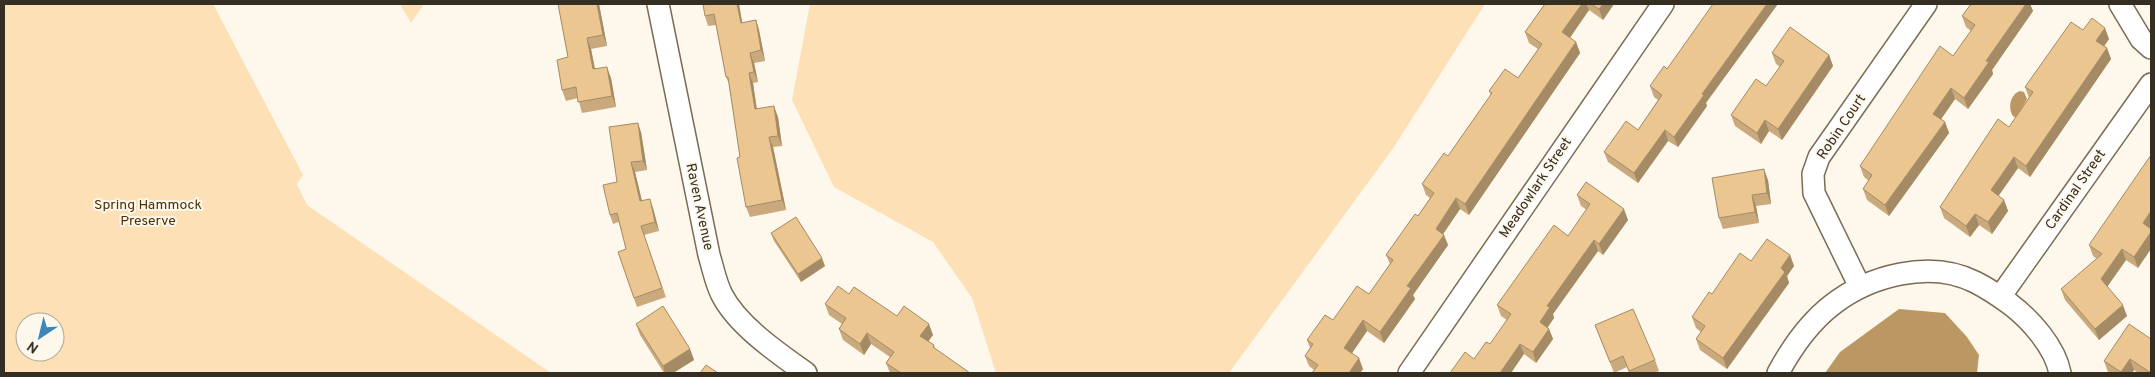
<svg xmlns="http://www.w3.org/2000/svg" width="2155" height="377" viewBox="0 0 2155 377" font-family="Overpass,sans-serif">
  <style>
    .green { fill: #fde0b5; fill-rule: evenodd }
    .water { fill: #bb9863 }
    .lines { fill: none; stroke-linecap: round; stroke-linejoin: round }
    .minor-casing { stroke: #7c6c54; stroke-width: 24 }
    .minor { stroke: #fff; stroke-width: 21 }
    .wall { fill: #caaa7c }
    .shaded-wall { fill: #a48b65 }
    .building { fill: #ebc690; stroke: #a48b65 }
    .labels { text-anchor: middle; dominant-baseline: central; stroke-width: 4; stroke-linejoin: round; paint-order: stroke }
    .street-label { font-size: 14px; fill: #352e23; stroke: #fef7ec }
    .park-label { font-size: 14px; fill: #4a3103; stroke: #fef7ec }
  </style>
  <rect width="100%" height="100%" fill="#fef7ec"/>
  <path class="green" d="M4 4H213L303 175 297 184 307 205 551 373H4ZM25 322H55V352H25Z
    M400 4H424L411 23Z
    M810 4H1485L1394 147 1229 373H996L972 298 933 242 834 187 792 100Z"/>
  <path class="water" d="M2020 91 2024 92 2027 99 2017 117H2014C2007 110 2010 94 2020 91Z
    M1899 309 1945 313 1967 337 1979 355 1977 373H1825L1840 352Z"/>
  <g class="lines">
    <defs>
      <path id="minor" d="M658 4 709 255C713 268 716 284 722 295 738 326 778 353 806 373
        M2120 4 2141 39 2151 48
        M1860 287 1814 193 1813 174 1819 157 1926 4
        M2000 297 2151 84
        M1409 373 1663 4
        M1778 373C1791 349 1810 322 1832 305 1869 276 1930 259 1975 282 1987 288 1999 296 2010 304 2031 320 2055 347 2060 373"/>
    </defs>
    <use href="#minor" class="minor-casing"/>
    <use href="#minor" class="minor"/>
  </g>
  <path class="wall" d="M558 4H599L607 46 591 49 595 69 611 78 616 107 582 113 578 98 566 101 562 90 568 57Z
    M739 4 742 23 756 20 759 30 765 61 754 63 758 82 753 83 757 109 778 117 782 146 773 147 786 210 750 217 746 207 740 157 729 84 726 77 716 25 708 26 705 16Z
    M1545 4H1614L1603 20 1589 10 1570 38 1576 42 1580 53 1469 215 1460 209 1443 234 1448 245 1413 295 1415 299 1384 343 1367 331 1352 353 1363 369 1360 373H1312L1314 370 1309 366 1305 356 1310 348 1307 340 1369 294 1390 264 1386 255 1418 216 1430 198 1426 195 1422 184 1448 156 1491 95 1489 91 1518 78 1538 49 1529 43 1525 32Z
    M1971 4H2030L2033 11 1992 70 1993 74 1968 109 1955 99 1941 119 1945 122 1949 133 1889 216 1867 200 1863 189 1869 181 1864 177 1860 166 1953 56 1971 31 1966 27 1962 16Z
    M2083 30 2109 39 2104 46 2107 48 2111 59 2030 177 2018 168 1998 196 2004 200 2008 211 1992 234 1979 225 1970 237 1944 218 1940 207 2009 127 2029 98 2025 87Z
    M1772 53 1829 55 1833 66 1782 140 1769 131 1761 144 1735 126 1731 115 1766 86 1780 67 1776 64Z
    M1650 86 1706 103 1707 106 1678 147 1668 141 1638 183 1608 162 1604 152 1638 130 1658 100 1654 97Z
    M641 132 647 170 635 172 642 201 653 208 659 231 644 235 666 297 637 307 618 252 626 249 619 222 613 224 610 215 617 182Z
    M1768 180 1771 204 1756 206 1759 223 1723 229 1719 218Z
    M1577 195 1628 220 1603 255 1598 251 1553 314 1554 318 1547 327 1549 329 1553 339 1536 363 1524 354 1474 359 1490 344 1507 320 1501 316 1497 305 1568 236 1587 210 1581 206Z
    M2151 228 2138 268 2126 260 2107 286 2127 316 2099 340 2065 300 2061 289 2097 259 2093 256 2089 245Z
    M771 233 825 266 801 282 774 241Z
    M1790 255 1794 266 1787 276 1789 283 1727 369 1700 350 1696 339 1701 332 1696 328 1692 317 1712 294 1751 261Z
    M849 294 897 316 933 335 928 341 934 345 935 349 970 373H890L886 363 890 357 871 344 864 355 843 340 839 329 842 324 829 315 825 304Z
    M636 324 690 349 694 360 673 373H664L640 335Z
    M1595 325 1655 360 1659 371 1654 373H1629L1627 367 1614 373Z
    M2151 339V373H2138L2134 370 2132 373H2110L2108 372 2104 361Z"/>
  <path class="shaded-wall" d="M597 4H599L607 46 603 35Z
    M737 4H739L744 33 741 23Z
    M1582 4H1586L1589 10 1566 43 1562 32Z
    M1603 4H1614L1603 20 1599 9Z
    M1767 4H1778L1706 103 1707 106 1678 147 1674 137 1702 94Z
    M2026 4H2030L2033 11 1992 70 1993 74 1968 109 1964 98 1986 61Z
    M756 20 759 30 765 61 761 50Z
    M2105 28 2109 39 2100 52 2096 41Z
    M587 38 591 49 597 80 593 69Z
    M1576 42 1580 53 1469 215 1465 204Z
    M2107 48 2111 59 2030 177 2026 166Z
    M750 53 754 63 758 82 754 72Z
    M1829 55 1833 66 1782 140 1778 129Z
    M607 67 611 78 616 107 612 96Z
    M749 73 753 83 758 119 755 109Z
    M1951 88 1955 99 1937 125 1933 114Z
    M774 106 778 117 782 146 778 136Z
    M1765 120 1769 131 1761 144 1757 133Z
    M1945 122 1949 133 1889 216 1885 205Z
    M638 123 641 132 647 170 643 161Z
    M1665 130 1668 141 1638 183 1634 173Z
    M769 137 773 147 786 210 782 200Z
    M2014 157 2018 168 1995 201 1991 190Z
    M631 162 635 172 644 210 640 201Z
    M1764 169 1768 180 1771 204 1767 193Z
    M1752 195 1756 206 1759 223 1755 212Z
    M1456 198 1460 209 1439 240 1436 229Z
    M650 199 653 208 659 231 655 222Z
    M2004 200 2008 211 1992 234 1988 222Z
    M1624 209 1628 220 1603 255 1599 244Z
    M2151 211V228L2147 234 2143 223Z
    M1975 214 1979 225 1970 237 1966 226Z
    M2151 232V249L2138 268 2134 257Z
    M1444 235 1448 245 1413 295 1415 299 1384 343 1380 332 1407 286Z
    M1594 240 1598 251 1553 314 1554 318 1544 333 1540 322 1547 306Z
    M2122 249 2126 260 2105 290 2101 279Z
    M1790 255 1794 266 1787 276 1789 283 1727 369 1723 358Z
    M822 258 825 266 801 282 798 274Z
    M2123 305 2127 316 2099 340 2095 329Z
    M1363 320 1367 331 1348 359 1344 348Z
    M929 324 933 335 924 347 920 336Z
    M1549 329 1553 339 1536 363 1533 352Z
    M867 333 871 344 864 355 860 344Z
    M1520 344 1524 354 1511 373H1500Z
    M690 349 694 360 673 373H665L663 366Z
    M1359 358 1363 369 1360 373H1349Z
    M2130 359 2134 370 2132 373H2121V372Z"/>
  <path class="building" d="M558 4H597L603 35 587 38 593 69 607 67 612 96 578 102 576 87 562 90 557 60 568 57Z
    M703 4H737L741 23 756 20 761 50 750 53 754 72 749 73 755 109 774 106 778 136 769 137 782 200 746 207 737 158 740 157 728 77H726L714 14 705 16Z
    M1545 4H1582L1562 32 1576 42 1465 204 1456 198 1436 229 1444 235 1407 286 1411 288 1380 332 1363 320 1344 348 1359 358 1349 373H1312L1318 365 1305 356 1313 344 1307 340 1325 315 1333 320 1357 286 1369 294 1393 260 1386 255 1415 214 1418 216 1434 193 1422 184 1444 153 1448 156 1492 93 1489 91 1505 69 1518 78 1542 44 1525 32Z
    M1591 4H1603L1599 9Z
    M1713 4H1767L1702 94 1704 95 1674 137 1665 130 1634 173 1604 152 1626 121 1638 130 1662 95 1650 86 1664 66 1667 69Z
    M1971 4H2026L1986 61 1989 62 1964 98 1951 88 1933 114 1945 122 1885 205 1863 189 1872 175 1860 166 1940 46 1953 56 1975 25 1962 16Z
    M2092 18 2105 28 2096 41 2107 48 2026 166 2014 157 1991 190 2004 200 1988 222 1975 214 1966 226 1940 207 1998 119 2009 127 2033 92 2025 87 2071 22 2083 30Z
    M1790 27 1829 55 1778 129 1765 120 1757 133 1731 115 1756 79 1766 86 1784 61 1772 53Z
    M638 123 643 161 631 162 640 201 650 199 655 222 641 226 662 288 634 298 618 252 626 249 617 213 610 215 603 185 617 182 609 127Z
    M2151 155V211L2143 223 2151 229V232L2134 257 2122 249 2101 279 2123 305 2095 329 2061 289 2102 254 2089 245Z
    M1764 169 1767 193 1752 195 1755 212 1719 218 1712 178Z
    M1586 182 1624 209 1599 244 1594 240 1547 306 1550 307 1540 322 1549 329 1533 352 1520 344 1500 373H1450L1465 352 1474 359 1486 342 1490 344 1511 314 1497 305 1554 225 1568 236 1590 204 1577 195Z
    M796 217 822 258 798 274 771 233Z
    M1767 239 1790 255 1781 268 1785 272 1723 358 1696 339 1705 326 1692 317 1709 292 1712 294 1740 253 1751 261Z
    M838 286 849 294 854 287 897 316 904 306 929 324 920 336 934 345 933 347 970 373H901L886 363 894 352 867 333 860 344 839 329 846 318 825 304Z
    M663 306 690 349 663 366 636 324Z
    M1633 309 1655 360 1629 371 1623 356 1610 362 1595 325Z
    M2129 324 2151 339V373L2130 359 2121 372 2104 361Z
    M706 365 718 373H700Z"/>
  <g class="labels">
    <g class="street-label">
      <text transform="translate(1842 127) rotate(-56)">Robin Court</text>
      <text transform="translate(1536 188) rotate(-56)">Meadowlark Street</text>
      <text transform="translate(2076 190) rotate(-55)">Cardinal Street</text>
      <text transform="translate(699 207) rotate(78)">Raven Avenue</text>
    </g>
    <g class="park-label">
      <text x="148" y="205">Spring Hammock<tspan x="148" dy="16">Preserve</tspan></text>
    </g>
  </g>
  <rect width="2155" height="377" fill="none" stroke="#352e23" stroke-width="10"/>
  <g transform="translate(40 337) rotate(215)"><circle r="24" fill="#fef7ec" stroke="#aea79c"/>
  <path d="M0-4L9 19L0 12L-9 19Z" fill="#3d86ba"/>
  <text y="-8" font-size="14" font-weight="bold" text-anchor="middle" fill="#352e23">N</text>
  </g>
</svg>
